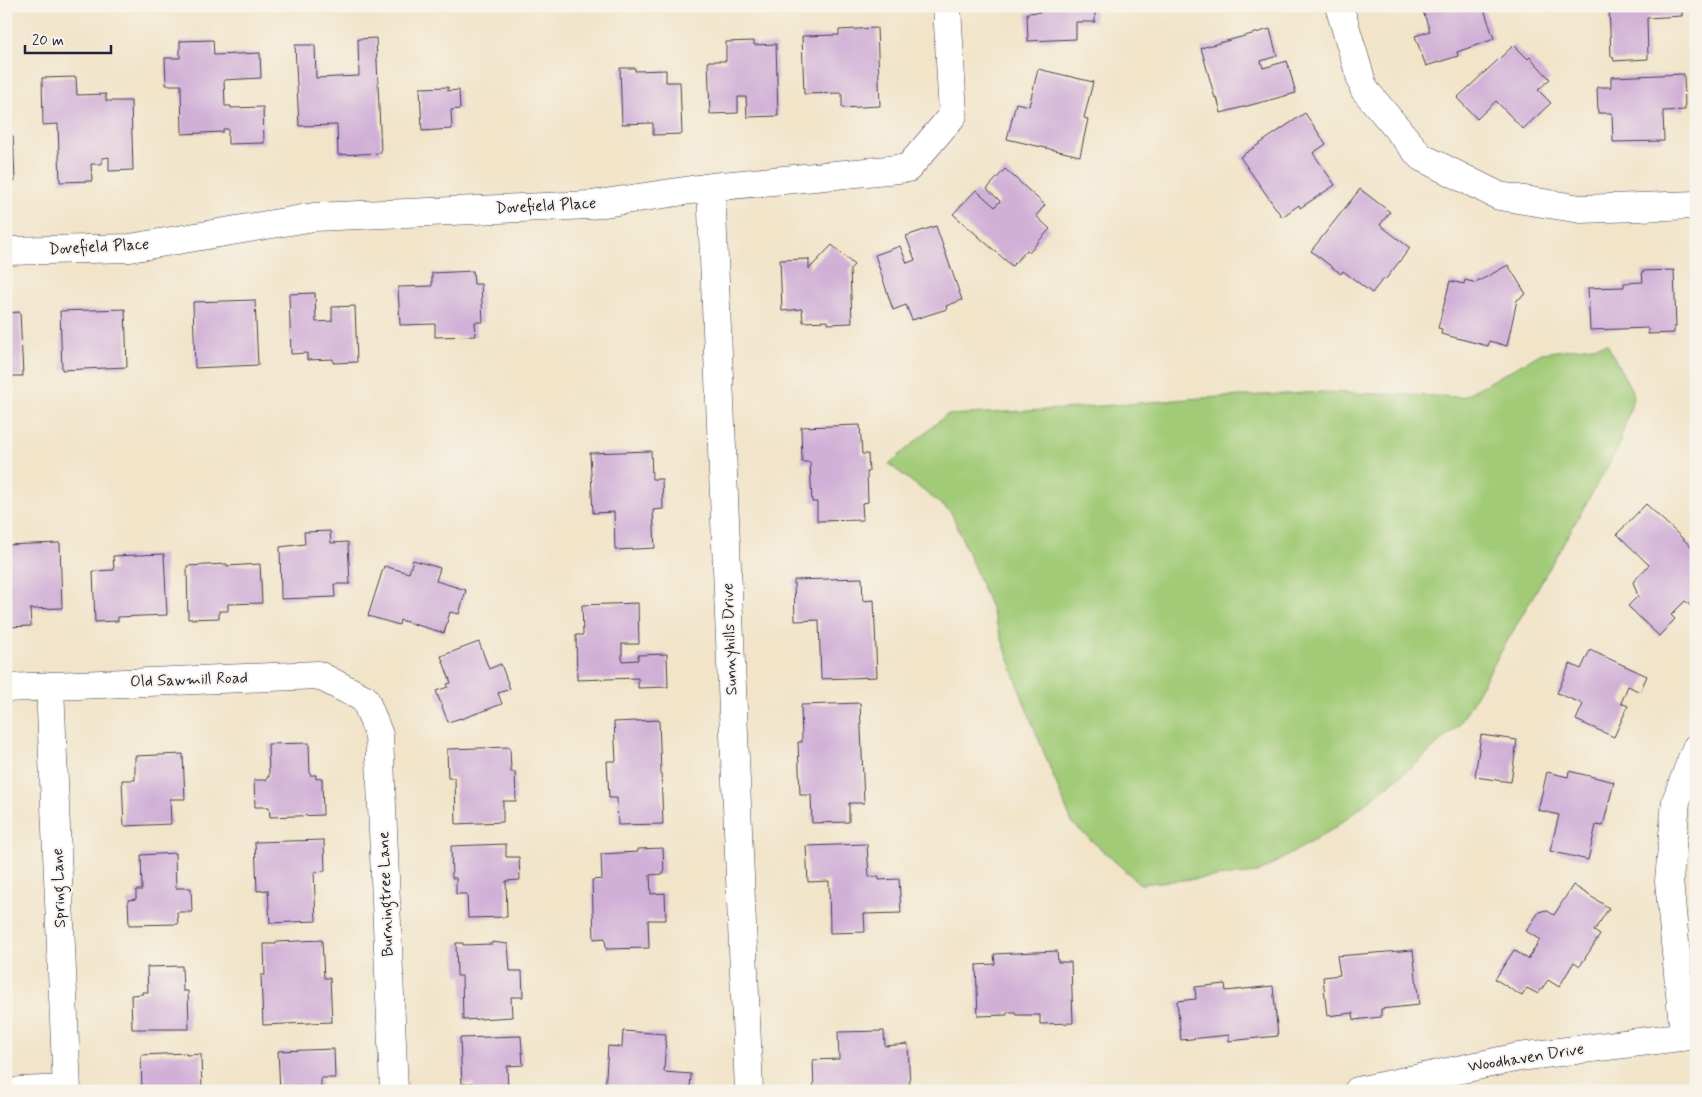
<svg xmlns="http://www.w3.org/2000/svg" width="1702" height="1097" viewBox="0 0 1702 1097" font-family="Mynerve,sans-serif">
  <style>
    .green { fill: #a1cb77; stroke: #627659 }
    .building { fill: #d1b0d7 }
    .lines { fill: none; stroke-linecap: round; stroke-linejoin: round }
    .minor-casing { stroke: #413f50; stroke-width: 29 }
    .minor { stroke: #fff; stroke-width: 28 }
    .labels { text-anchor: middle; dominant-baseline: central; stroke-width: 4; stroke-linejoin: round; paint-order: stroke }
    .street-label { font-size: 16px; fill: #22223b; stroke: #f7f3e8 }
  </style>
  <rect width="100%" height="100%" fill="#f7f3e8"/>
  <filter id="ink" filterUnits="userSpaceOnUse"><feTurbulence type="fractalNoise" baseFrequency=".02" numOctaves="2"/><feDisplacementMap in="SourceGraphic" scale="10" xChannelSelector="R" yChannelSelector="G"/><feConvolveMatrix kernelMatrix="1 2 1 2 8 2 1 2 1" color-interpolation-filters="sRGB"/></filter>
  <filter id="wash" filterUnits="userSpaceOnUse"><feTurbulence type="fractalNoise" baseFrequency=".0096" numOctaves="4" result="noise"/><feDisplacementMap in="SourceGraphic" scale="20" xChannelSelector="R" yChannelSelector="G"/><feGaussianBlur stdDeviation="1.12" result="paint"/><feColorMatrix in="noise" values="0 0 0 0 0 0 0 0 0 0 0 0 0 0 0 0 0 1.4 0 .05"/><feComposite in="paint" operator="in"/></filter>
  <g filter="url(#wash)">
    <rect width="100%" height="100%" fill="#f1e4c9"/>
    <path class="green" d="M1607 344 1634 395 1618 448 1459 725 1419 761 1333 829 1258 873 1140 884 1072 823 1025 705 991 608 951 512 889 464 946 415 1064 409 1201 398 1325 392 1462 397 1542 353Z"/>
    <g id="blocks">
      <path class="building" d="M1040 6H1095V22H1076V39L1028 41 1027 13 1040 12Z
        M1421 6H1483L1494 39 1457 52 1458 56 1426 66 1415 36 1430 31Z
        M1609 6H1682V16L1647 18 1648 59 1614 61 1613 57H1611Z
        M877 28 880 106 842 108V93L804 94 802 36 839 35V30Z
        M1270 29 1277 56 1261 61 1263 68 1287 61 1296 93 1221 113 1217 97 1215 98 1201 48Z
        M376 38 381 153 338 155 337 125 299 126 295 45H315L316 78 359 76 358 39Z
        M213 40 214 55 260 53 261 78 224 80 225 106H231V108L263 107 264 143 228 144V129H223V132L182 134 181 85H166L165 58H180V41Z
        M754 41V45L776 44 778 116 747 117 746 97H738V113L710 114 708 61H726V42Z
        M1514 45 1528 59 1530 57 1550 79 1538 90 1551 103 1523 129 1496 101 1477 119 1457 98Z
        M620 68H635V71L666 70V82H680L682 134 653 135V123L622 124Z
        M1038 69 1093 82 1084 118 1088 119 1080 156 1007 139 1016 103 1029 106Z
        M6 71H10L12 123H6Z
        M1684 74 1685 110 1663 111 1664 141 1613 142 1612 113H1598L1597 87H1611V77Z
        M76 77 77 95 106 94V101H131L133 170 109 171V157L102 158V164H91L92 181 60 182 58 124 43 125 42 78Z
        M448 87V91L459 90 460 109 451 110 452 129 422 131 420 88Z
        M1305 113 1326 144 1313 153 1335 185 1300 208 1299 205 1282 217 1240 157Z
        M6 136H13L15 181H6Z
        M1005 169 1045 205 1036 216 1050 229 1029 252 1027 250 1012 266 953 214 976 190 995 207 1000 201 987 189Z
        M1360 189 1390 212 1380 225 1410 248 1385 280 1383 279 1372 293 1343 271 1341 274 1311 251Z
        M936 226 962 300 946 306 947 309 912 320 906 305 893 310 875 255 900 246 907 263 915 260 906 236Z
        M832 245 854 265 850 269 852 323 828 324V321L803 322 802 309 782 311 780 260 809 259V269Z
        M1508 265 1526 294 1517 300 1507 346 1489 341 1488 346 1441 334 1442 329 1438 328 1450 281 1464 284 1465 280 1477 283 1478 280H1481Z
        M1674 270 1676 327H1674V333L1648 334V328L1590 330 1588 288 1624 287V283L1643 282 1642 271Z
        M1693 270H1696V302H1694Z
        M473 271 474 284H481L483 322H475L476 336 435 337V324L400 325 398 287 432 286V273Z
        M315 293 316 322 332 321V307L355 306 357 362 333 363V359L307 360V353L291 354 289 294Z
        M255 300 258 365 195 368 193 302Z
        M125 309 127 367 62 370 60 311Z
        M20 312 23 376H11L12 384 6 385V313Z
        M860 425 862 454H868L869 472H867L868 502 862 503 863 520 817 521V502H812L810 462H802L801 427Z
        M651 451 652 479H662L663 509 653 510 655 548 615 550 614 512 593 513 590 453Z
        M1646 504 1696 551V604L1693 608 1685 601 1671 615 1675 619 1659 636 1628 606 1638 596 1633 582 1649 565 1617 534Z
        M330 531 331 543 348 542 350 584H334L335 597 281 599 280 547 305 544 304 532Z
        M60 543 62 608 30 609 31 626 6 627V545Z
        M164 554 167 615 118 617V621L95 622 93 571 114 570 113 556Z
        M413 560 440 568 436 581 466 590 459 614 450 612 444 633 400 620 399 625 368 616 384 566 409 573Z
        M227 564V566L260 564 262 603 228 604V611H219V618L188 619 187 566Z
        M862 578 863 601 874 600 877 677 821 679 819 620 795 621 794 580Z
        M638 603 639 644H622V661L638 660V655L667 654 668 687 638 688V678L577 680 576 635H583L582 605Z
        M479 642 489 669 501 664 510 689 498 693 502 704 461 719V718L448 722 436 691 448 687 447 684 451 683 441 656Z
        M1590 650 1647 676 1640 692 1628 686 1621 703 1628 706 1614 737 1576 720 1583 704 1557 693 1570 664 1581 669Z
        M860 703 864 803H849V822L812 823 811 795H800L798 742H802L801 705Z
        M659 720 663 824 618 825 617 798H609L607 761H616L614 722Z
        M1481 735 1517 740 1511 782 1475 777Z
        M309 743 310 775H316V779L322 778 323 815 270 817 269 807H255L254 780H267V777H269L268 744Z
        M510 747 511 772H515L516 801H503V822L456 824 455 778H448L447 749Z
        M183 754 185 799H170L171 824 124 826 122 780H135V756Z
        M1569 771 1614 782 1603 826 1596 825 1588 860 1550 851 1559 815 1538 810 1547 772 1568 777Z
        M324 840 325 871 314 872 316 921 270 923 268 890 257 891 255 842Z
        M506 844V857H519L520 880 506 881 507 917 468 918 467 894H456V878H452L451 846Z
        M867 844 869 877 879 876V880L899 879 901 913 864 914 865 932 830 933 829 881 808 882 806 846Z
        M663 848 664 874 650 875 651 894 665 893 666 920H648L649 948 606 949 605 938 594 939 592 880 602 879 601 854 638 852V849Z
        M175 853 176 888H191L192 912H177L178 924 129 925 128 900 136 899V890H142L141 855Z
        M1573 885 1609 908 1594 931 1600 935 1580 966 1574 962 1559 987 1548 980 1538 994 1527 988 1522 996 1495 979 1514 950 1528 959 1540 940 1526 931 1539 912 1546 910 1554 915Z
        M322 940 324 978H330L332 1022 263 1025 261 975H265L264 944H276V942Z
        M492 942 508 944 510 971H522L523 997H511L512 1017 463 1020 462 976H457L456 943H463V945L492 944Z
        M1413 950 1419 1005 1381 1009V1017L1354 1020 1353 1013 1327 1016 1323 977 1340 975 1337 956Z
        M1057 951 1058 962H1071L1073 1023 1040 1024V1015H1016L1015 1012H1007V1015L978 1016 976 965 995 964 994 954Z
        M182 966 183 991H188L189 1029H132L131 995 143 994 142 992H148L147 967Z
        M1225 984 1226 991 1273 986 1278 1036 1229 1041V1035L1181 1040 1177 1001 1196 999 1195 987Z
        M623 1031 666 1034 664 1072 691 1074 690 1091H605L608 1046 622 1047Z
        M884 1031 885 1046 908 1044 910 1088 814 1091 813 1060 839 1059 838 1032Z
        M521 1036 523 1065 507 1066 508 1091H474L473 1083 462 1084 460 1038Z
        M334 1049 335 1078H321V1091H280L278 1051Z
        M186 1053V1055L201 1054 202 1091H142L141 1055Z"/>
    </g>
  </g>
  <g filter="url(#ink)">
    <use href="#blocks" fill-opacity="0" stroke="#413f50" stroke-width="1"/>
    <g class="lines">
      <defs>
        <path id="minor" d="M1339 6 1364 89 1421 157 1499 196 1581 209 1696 205
          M711 187 749 1091
          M6 251 130 248 314 217 591 205 711 187 908 168 953 115 947 6
          M50 686 67 1091
          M6 688 318 675 365 699 379 735 394 1091
          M1684 1035 1669 881 1676 801 1696 748
          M20 1091 67 1089
          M1358 1091 1519 1057 1696 1035"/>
      </defs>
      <use href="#minor" class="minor-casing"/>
      <use href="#minor" class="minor"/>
    </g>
  </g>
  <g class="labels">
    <g class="street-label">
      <text transform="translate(546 206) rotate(-3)">Dovefield Place</text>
      <text transform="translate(99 247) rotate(-3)">Dovefield Place</text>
      <text transform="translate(730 639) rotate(-92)">Sunnyhills Drive</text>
      <text transform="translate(189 680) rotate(-2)">Old Sawmill Road</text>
      <text transform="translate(59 888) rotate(-92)">Spring Lane</text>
      <text transform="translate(386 894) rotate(-92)">Burningtree Lane</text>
      <text transform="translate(1526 1058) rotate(-9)">Woodhaven Drive</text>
    </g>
  </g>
  <rect width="1702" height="1097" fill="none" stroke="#f7f3e8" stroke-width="25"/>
  <path d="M25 45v8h86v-8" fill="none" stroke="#22223b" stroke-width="2.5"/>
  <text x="32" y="45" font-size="15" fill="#22223b" stroke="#f7f3e8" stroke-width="4" paint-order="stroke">20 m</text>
</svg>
